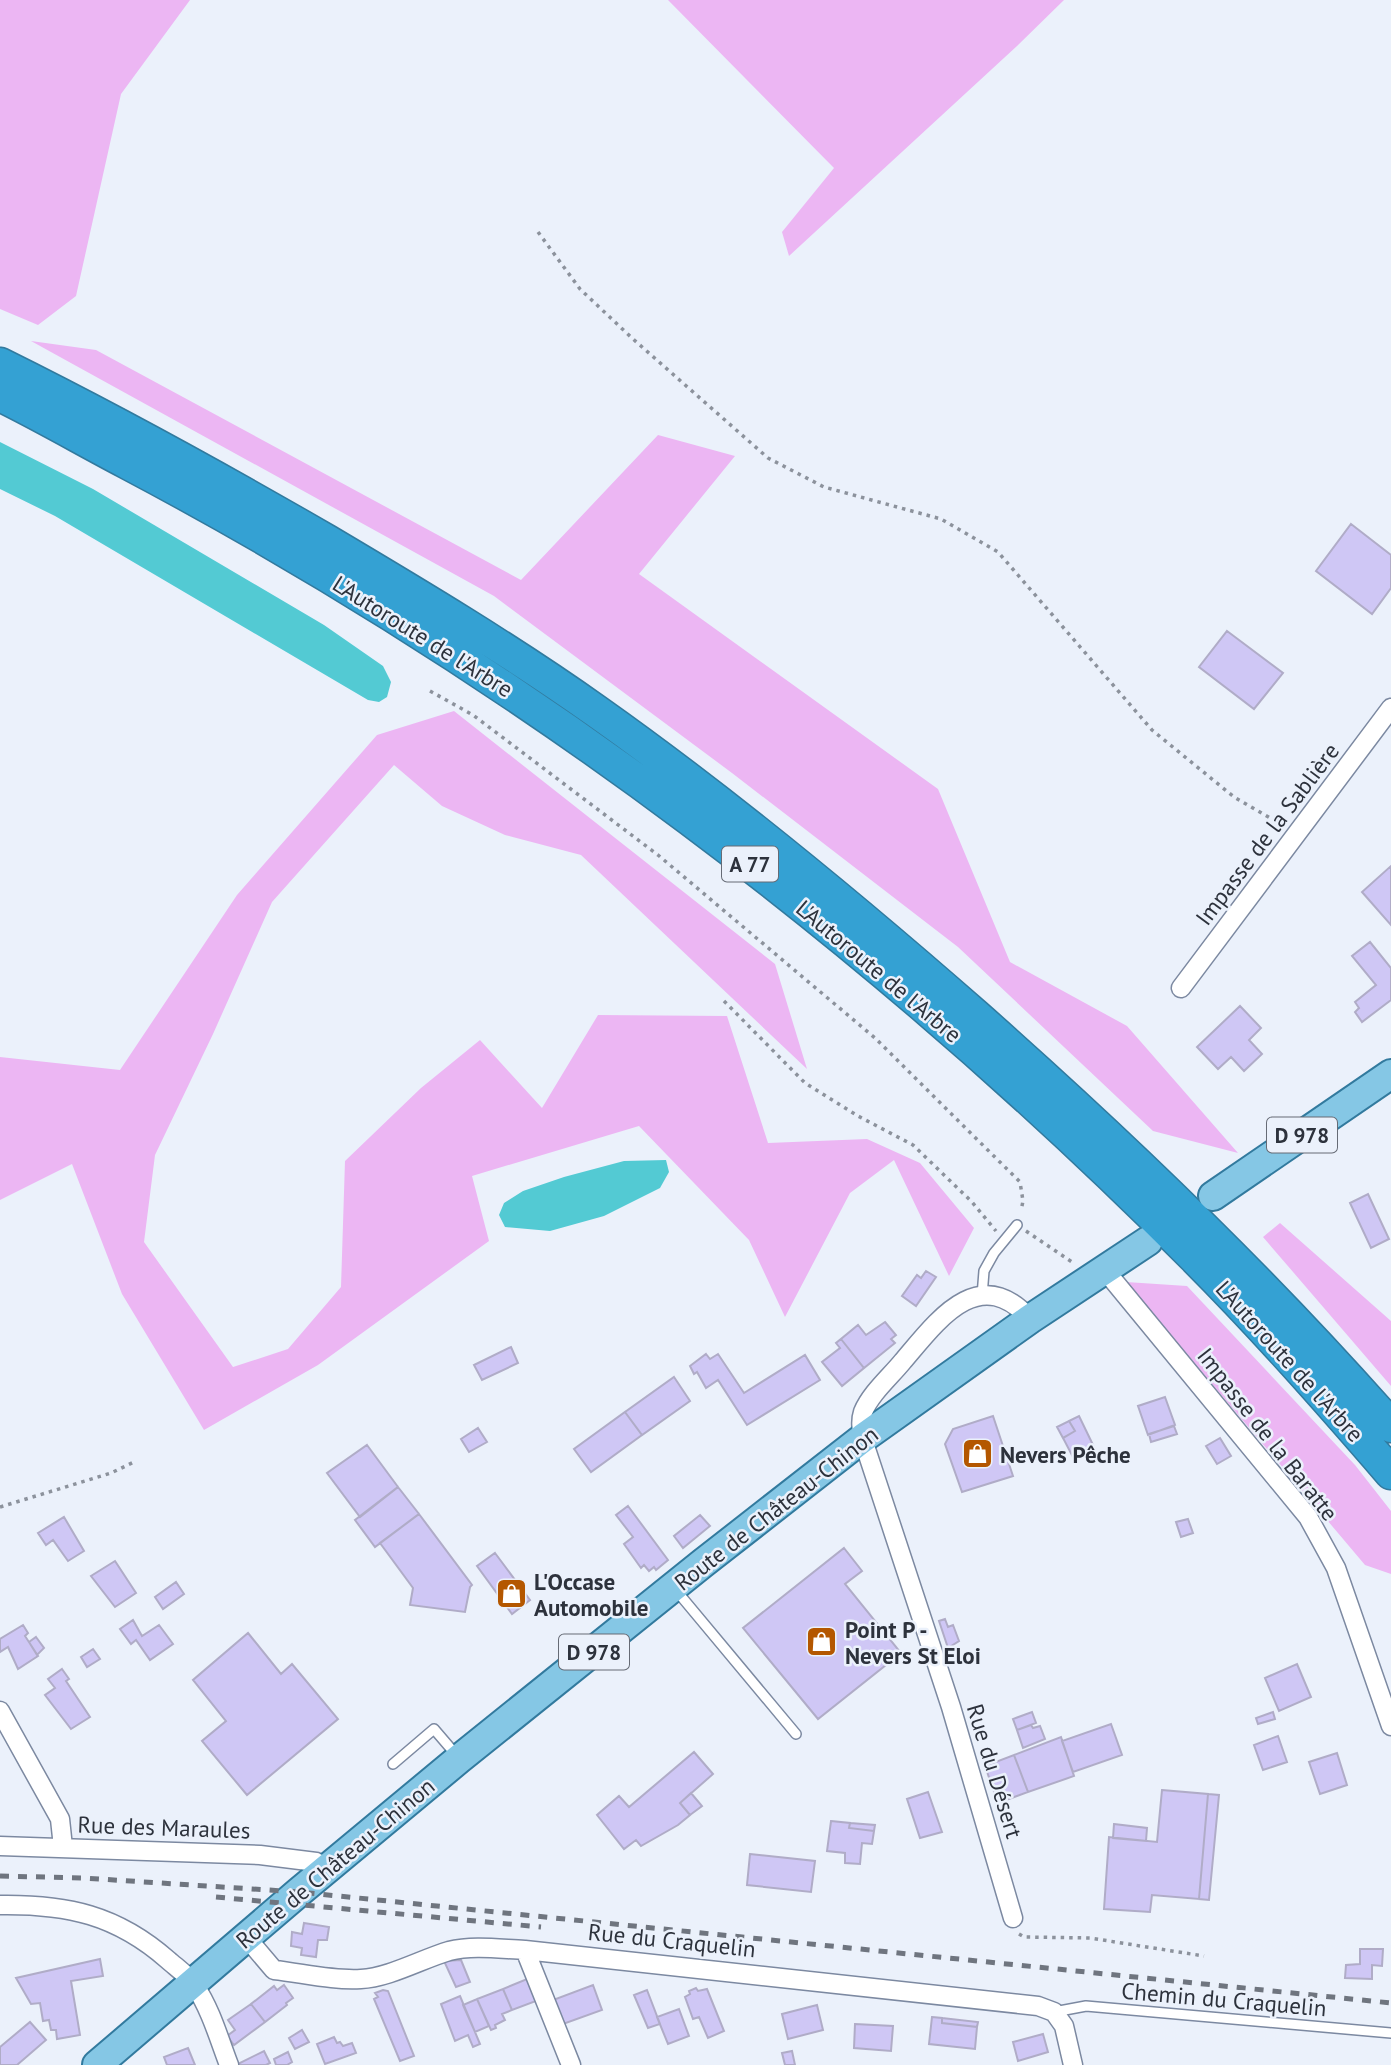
<svg xmlns="http://www.w3.org/2000/svg" width="1391" height="2065" viewBox="0 0 1391 2065" font-family="'PT Sans',sans-serif">
  <style>
    .green { fill: #ecb6f3 }
    .water { fill: #53cad3 }
    .building { fill: #cfc7f5; stroke: #b0acc7; stroke-width: 2 }
    .lines { fill: none; stroke-linecap: round; stroke-linejoin: round }
    .lane-casing { stroke: #7c89a1; stroke-width: 12 }
    .street-casing { stroke: #7c89a1; stroke-width: 21 }
    .primary-casing { stroke: #327a9e; stroke-width: 32 }
    .highway-casing { stroke: #327a9e; stroke-width: 35 }
    .path { stroke: #8c929c; stroke-width: 3.5; stroke-dasharray: 3.5 5; stroke-linecap: butt }
    .lane { stroke: #fff; stroke-width: 9 }
    .street { stroke: #fff; stroke-width: 18 }
    .primary { stroke: #85c7e5; stroke-width: 28 }
    .highway { stroke: #34a1d3; stroke-width: 32 }
    .rail { stroke: #6f757f; stroke-width: 5; stroke-dasharray: 9 9; stroke-linecap: butt }
    .labels { text-anchor: middle; dominant-baseline: central; stroke-width: 5; stroke-linejoin: round; paint-order: stroke }
    .shield { fill: #ebf1fb; stroke: #666b75; stroke-width: 2 }
    .shield-label { font-size: 21px; font-weight: bold; fill: #2d323c }
    .street-label { font-size: 23px; fill: #2d323c; stroke: #ebf1fb }
    .poi-label { font-size: 23px; font-weight: bold; fill: #2d323c; stroke: #ebf1fb; text-anchor: start }
  </style>
  <rect width="100%" height="100%" fill="#ebf1fb"/>
  <path class="green" d="M0 0H190L121 94 76 296 38 325 0 309Z
    M668 0H1064L1017 46 789 256 782 232 834 168Z
    M31 341 96 350 521 580 658 435 735 456 639 574 938 789 1010 962 1127 1026 1238 1153 1153 1131 958 947 732 773 494 596Z
    M454 711 775 964 807 1069 581 855 505 835 442 806 394 765 272 902 213 1034 155 1155 144 1242 233 1367 288 1349 341 1287 345 1161 421 1088 480 1040 542 1108 598 1015 727 1016 768 1143 867 1139 920 1163 974 1228 949 1276 894 1160 850 1193 785 1317 749 1240 639 1126 472 1176 489 1241 318 1365 204 1430 122 1294 72 1164 0 1200V1057L120 1070 237 895 377 735Z
    M1280 1223 1391 1321V1386L1263 1237Z
    M1126 1282 1187 1286 1355 1465 1391 1511V1574L1365 1565Z"/>
  <path class="water" d="M0 442 93 489 324 625 383 666 391 682 387 697 379 702 368 700 55 516 0 489Z
    M666 1160 669 1172 660 1188 604 1216 550 1231 505 1227 499 1215 504 1203 523 1191 564 1177 624 1161Z"/>
  <path class="building" d="M1351 524 1391 555V588L1372 614 1316 571Z
    M1227 631 1283 673 1254 709 1199 667Z
    M1391 866V925L1362 892Z
    M1370 942 1391 968V1000L1362 1022 1355 1012 1359 1008 1355 1002 1376 985 1352 956Z
    M1240 1006 1261 1028 1249 1040 1262 1054 1244 1071 1231 1057 1218 1069 1197 1047Z
    M1368 1194 1389 1239 1371 1248 1350 1203Z
    M926 1271 936 1277 916 1306 902 1296 917 1275 921 1278Z
    M885 1322 896 1335 891 1339 895 1343 864 1368 841 1339 858 1325 866 1335Z
    M841 1339 864 1368 842 1386 822 1362 840 1348 836 1343Z
    M511 1347 518 1363 482 1380 474 1365Z
    M706 1354 710 1359 718 1354 744 1393 805 1355 820 1380 747 1425 718 1380 706 1388 697 1372 694 1374 690 1366Z
    M674 1377 690 1401 642 1435 625 1412Z
    M1165 1397 1175 1425 1148 1435 1138 1406Z
    M625 1412 642 1435 591 1472 574 1449Z
    M993 1416 1013 1476 962 1492 945 1444 953 1429Z
    M1079 1416 1094 1447 1088 1451 1090 1453 1087 1455 1085 1452 1074 1459 1063 1438 1075 1431 1069 1421Z
    M1069 1421 1075 1431 1063 1438 1057 1427Z
    M1174 1426 1177 1434 1151 1442 1149 1434Z
    M478 1428 487 1442 469 1452 461 1439Z
    M1220 1438 1231 1456 1217 1464 1206 1446Z
    M367 1445 398 1487 360 1517 327 1473Z
    M398 1487 419 1514 375 1547 355 1520Z
    M628 1506 668 1560 656 1570 654 1567 649 1571 644 1565 641 1568 624 1544 633 1537 616 1515Z
    M419 1514 472 1585 470 1587 465 1612 410 1605 413 1588 380 1543Z
    M700 1515 710 1526 683 1548 674 1536Z
    M64 1517 84 1551 68 1561 53 1540 46 1545 38 1533Z
    M1188 1519 1193 1533 1181 1537 1176 1522Z
    M844 1548 862 1571 845 1584 901 1653 818 1719 743 1628Z
    M495 1553 530 1600 512 1614 477 1566Z
    M115 1561 136 1593 115 1607 91 1576Z
    M176 1582 184 1594 163 1609 155 1597Z
    M945 1619 948 1627 953 1625 959 1641 948 1648 939 1621Z
    M133 1620 142 1636 159 1625 173 1644 150 1660 136 1640 131 1644 120 1629Z
    M23 1625 28 1633 25 1636 38 1656 18 1669 8 1647 0 1652V1639Z
    M248 1633 281 1674 292 1664 338 1719 247 1795 202 1741 226 1721 193 1680Z
    M36 1637 44 1648 37 1655 29 1642Z
    M93 1649 100 1659 87 1667 81 1657Z
    M1297 1664 1311 1697 1279 1711 1265 1678Z
    M62 1669 69 1679 66 1681 90 1717 71 1729 45 1695 55 1688 48 1679Z
    M1032 1712 1036 1723 1017 1730 1013 1719Z
    M1273 1712 1275 1719 1258 1724 1256 1718Z
    M1111 1724 1122 1755 1073 1772 1062 1741Z
    M1031 1725 1033 1728 1040 1726 1045 1739 1023 1748 1017 1730Z
    M1278 1736 1287 1762 1263 1770 1254 1745Z
    M1061 1737 1074 1776 1028 1792 1014 1755Z
    M694 1752 713 1774 680 1803 690 1815 678 1825 641 1846 636 1840 624 1849 597 1815 619 1796 629 1807Z
    M1337 1753 1347 1785 1320 1794 1309 1762Z
    M1014 1755 1028 1792 998 1803 985 1766Z
    M1162 1790 1208 1794 1199 1899 1152 1895 1150 1912 1104 1909 1109 1837 1157 1842Z
    M928 1792 942 1832 920 1838 907 1799Z
    M691 1793 702 1806 690 1815 680 1803Z
    M1208 1794 1219 1795 1209 1900 1199 1899Z
    M831 1821 850 1823 849 1828 874 1831 872 1844 862 1843 860 1864 845 1863V1853L827 1851Z
    M850 1823 875 1825 874 1831 849 1828Z
    M1114 1824 1147 1828 1146 1841 1113 1838Z
    M750 1854 815 1861 811 1892 747 1885Z
    M304 1923 329 1927 327 1940H318L316 1957 301 1955 302 1948 291 1946 292 1932 302 1934Z
    M1360 1949H1383L1382 1966 1372 1965V1979L1345 1978 1346 1965 1360 1964Z
    M100 1959 103 1976 71 1981 80 2035 57 2039 56 2030H51L49 2020 43 2021 40 2003 31 2004 16 1978Z
    M461 1960 470 1982 456 1987 444 1961Z
    M527 1979 536 2001 512 2010 503 1989Z
    M284 1985 293 1998 286 2003 287 2005 265 2022 251 2004 274 1986 277 1990Z
    M593 1985 602 2010 563 2024 553 2000Z
    M696 1988 698 1991 707 1989 724 2031 708 2038 699 2017 693 2019 685 1997 690 1994 689 1991Z
    M503 1989 512 2010 502 2014 505 2020 495 2025 496 2028 491 2030 477 1999Z
    M383 1990 388 1991 414 2056 400 2061 374 1999 378 1997 375 1993Z
    M647 1990 660 2024 648 2028 634 1995Z
    M460 1996 480 2044 473 2047 468 2035 455 2041 441 2004Z
    M477 1999 489 2026 475 2032 463 2005Z
    M251 2004 265 2022 234 2045 227 2036 235 2030 228 2020Z
    M817 2005 823 2030 788 2039 782 2014Z
    M679 2009 689 2036 668 2044 657 2017Z
    M932 2017 942 2018V2023L977 2027 975 2049 929 2044Z
    M942 2018 978 2022 977 2027 942 2023Z
    M30 2022 46 2040 17 2065H0V2047Z
    M855 2024 893 2026 891 2051 854 2048Z
    M302 2030 309 2042 295 2049 289 2038Z
    M1043 2034 1048 2052 1018 2061 1013 2042Z
    M334 2037 337 2043 340 2042 343 2046 352 2043 356 2053 325 2064 317 2044Z
    M188 2048 195 2065H167L164 2057Z
    M264 2051 270 2063 266 2065H236Z
    M792 2051 795 2065H785L782 2053Z
    M288 2052 292 2062 287 2065H276L274 2059Z"/>
  <g class="lines">
    <defs>
      <path id="lane" d="M982 1296 984 1271 994 1253 1017 1225
        M675 1589 796 1734
        M393 1764 434 1729 458 1757
        M1054 2012 1086 2006 1391 2033"/>
      <path id="street" d="M1181 988 1391 708
        M1104 1269 1308 1517 1336 1568 1391 1726
        M0 1711 60 1819 63 1847
        M0 1846 260 1855 316 1862 328 1868
        M0 1905C67 1904 117 1915 168 1960 177 1968 189 1976 195 1986 211 2010 219 2039 229 2065
        M1013 1918 951 1707 866 1449C863 1438 859 1424 863 1412 871 1393 890 1377 903 1361 937 1321 979 1262 1030 1319
        M246 1937 274 1970C302 1973 333 1981 361 1979 388 1978 422 1959 449 1951 473 1945 500 1949 525 1950L1038 2006 1054 2012 1064 2026 1073 2065
        M525 1950 571 2065"/>
      <path id="primary" d="M1213 1196 1391 1074
        M97 2065 299 1892 459 1759 703 1563 863 1438 1030 1319 1148 1241"/>
      <path id="highway" d="M0 364C111 419 220 479 327 541 418 595 510 650 596 711 729 805 854 909 976 1016 1122 1145 1262 1279 1391 1426
        M0 395C43 416 84 440 126 462 520 670 879 941 1193 1256 1262 1325 1327 1399 1391 1473"/>
    </defs>
    <use href="#lane" class="lane-casing"/>
    <use href="#street" class="street-casing"/>
    <use href="#primary" class="primary-casing"/>
    <use href="#highway" class="highway-casing"/>
    <path class="path" d="M538 232 580 289 633 339 768 458 824 487 941 519 998 552 1152 730 1234 797 1282 825
      M430 691 473 715 658 855 875 1038 1020 1182 1023 1201 1021 1211
      M724 1001 805 1083 858 1116 913 1145 972 1202 996 1231
      M1026 1231 1072 1262
      M0 1507 111 1473 136 1461
      M1019 1934 1024 1937 1090 1938 1204 1956"/>
    <use href="#lane" class="lane"/>
    <use href="#street" class="street"/>
    <use href="#primary" class="primary"/>
    <use href="#highway" class="highway"/>
    <path class="rail" d="M0 1876 83 1878 299 1892 1391 2003
      M216 1897 541 1927"/>
  </g>
  <defs>
    <symbol id="shop-square" viewBox="-11 -11 22 22"><rect x="-9" y="-9" width="18" height="18" rx="4" fill="#b45700" stroke="#ebf1fb"/><path d="M-5-2.5h2.3a2.7 3.5 0 0 1 5.4 0H5L5.5 6h-11ZM-1.5-2.5h3a1.5 2.3 0 0 0-3 0Z" fill="#fff"/></symbol>
  </defs>
  <g fill-rule="evenodd">
    <use href="#shop-square" x="960" y="1436" width="35" height="35"/>
    <use href="#shop-square" x="494" y="1576" width="35" height="35"/>
    <use href="#shop-square" x="804" y="1624" width="35" height="35"/>
  </g>
  <g class="labels">
    <g class="shield">
      <rect x="722" y="846.5" width="56" height="35" rx="5"/>
      <rect x="1267" y="1117.5" width="70" height="35" rx="5"/>
      <rect x="559" y="1634.5" width="70" height="35" rx="5"/>
    </g>
    <g class="shield-label">
      <text x="750" y="864">A 77</text>
      <text x="1302" y="1135">D 978</text>
      <text x="594" y="1652">D 978</text>
    </g>
    <g class="street-label">
      <text transform="translate(423 636) rotate(32)">L'Autoroute de l'Arbre</text>
      <text transform="translate(1267 834) rotate(-53)">Impasse de la Sablière</text>
      <text transform="translate(879 971) rotate(40)">L'Autoroute de l'Arbre</text>
      <text transform="translate(1290 1361) rotate(48)">L'Autoroute de l'Arbre</text>
      <text transform="translate(1268 1434) rotate(52)">Impasse de la Baratte</text>
      <text transform="translate(776 1508) rotate(-38)">Route de Château-Chinon</text>
      <text transform="translate(995 1771) rotate(73)">Rue du Désert</text>
      <text transform="translate(164 1827) rotate(2)">Rue des Maraules</text>
      <text transform="translate(335 1863) rotate(-40)">Route de Château-Chinon</text>
      <text transform="translate(672 1940) rotate(6)">Rue du Craquelin</text>
      <text transform="translate(1224 1999) rotate(5)">Chemin du Craquelin</text>
    </g>
    <g class="poi-label">
      <text x="1000" y="1454">Nevers Pêche</text>
      <text x="534" y="1581">L'Occase<tspan x="534" dy="26">Automobile</tspan></text>
      <text x="845" y="1629">Point P -<tspan x="845" dy="26">Nevers St Eloi</tspan></text>
    </g>
  </g>
</svg>
